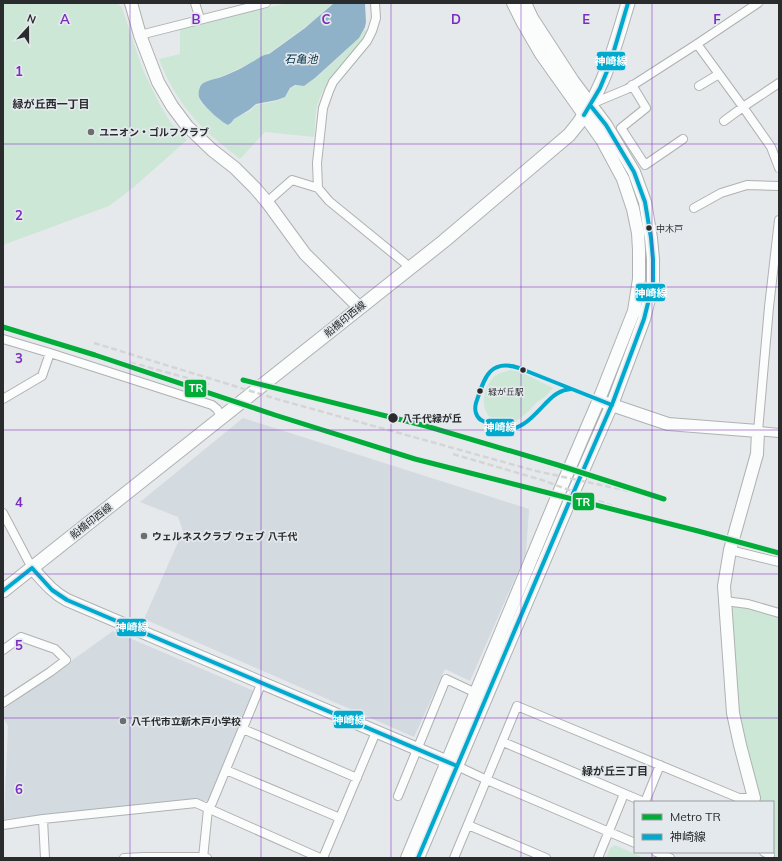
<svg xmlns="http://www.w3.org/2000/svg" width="782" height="861" viewBox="0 0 782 861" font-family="Mulish,'Noto Sans JP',sans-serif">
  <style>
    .built { fill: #d3dae0 }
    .green { fill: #cde7d7 }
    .water { fill: #8fb2c9 }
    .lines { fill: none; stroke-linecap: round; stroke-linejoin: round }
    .street-casing { stroke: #afb1b2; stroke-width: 10 }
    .secondary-casing { stroke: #afb1b2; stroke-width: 14 }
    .primary-casing { stroke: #afb1b2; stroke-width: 15 }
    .street { stroke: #fbfcfc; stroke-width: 8 }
    .secondary { stroke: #fbfcfc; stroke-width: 12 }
    .primary { stroke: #fbfcfc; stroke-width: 13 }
    .rail { stroke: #d4d5d6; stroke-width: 2.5; stroke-dasharray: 6 3; stroke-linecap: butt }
    .bus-1-casing { stroke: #e4e9ed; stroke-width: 7 }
    .bus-1 { stroke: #00a9ce; stroke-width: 4 }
    .metro-1-casing { stroke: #e4e9ed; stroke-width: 8 }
    .metro-1 { stroke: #02ac39; stroke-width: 5 }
    .grid { fill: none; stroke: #7b2cbf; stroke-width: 1; stroke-opacity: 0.55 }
    .poi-dot { fill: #6b6e6f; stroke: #e4e9ed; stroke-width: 1.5 }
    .bus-dot { fill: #292b2c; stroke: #e4e9ed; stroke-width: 1.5 }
    .labels { text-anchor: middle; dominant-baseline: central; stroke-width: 3.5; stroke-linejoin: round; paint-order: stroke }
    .bus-label { font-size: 9px; fill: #292b2c; stroke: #e4e9ed; text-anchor: start }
    .poi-label { font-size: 10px; font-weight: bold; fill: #292b2c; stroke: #e4e9ed; text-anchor: start }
    .street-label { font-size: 10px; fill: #292b2c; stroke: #e4e9ed }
    .stop-label { font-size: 10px; font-weight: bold; fill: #292b2c; stroke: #e4e9ed; text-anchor: start }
    .water-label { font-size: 11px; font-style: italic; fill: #043046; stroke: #e4e9ed }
    .neighbourhood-label { font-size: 11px; font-weight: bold; fill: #292b2c; stroke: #e4e9ed }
    .grid-label { font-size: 13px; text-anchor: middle; font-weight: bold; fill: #7b2cbf; stroke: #e4e9ed; stroke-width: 3.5; stroke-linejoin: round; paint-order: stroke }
    .line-badge { stroke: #e4e9ed; stroke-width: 1.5 }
    .badge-label { font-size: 11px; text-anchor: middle; font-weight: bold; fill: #fff }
  </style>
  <rect width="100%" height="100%" fill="#e6e9eb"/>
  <path class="built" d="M243 418 529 509 526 553 470 681 445 669 414 737 144 619 183 531 178 517 140 502Z
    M113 631 254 691 208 801H203L196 799 4 819 8 726 3 717V710Z"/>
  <path class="green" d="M10 3H117L122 8 143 70 159 103 171 123 187 140 134 187 109 206 3 245V4Z
    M287 3H333L319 15 316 19 304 28 269 53 266 54 251 63 223 76 205 82 201 84 199 90V99L202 104 225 124 228 125 231 124 234 119 241 115 250 111 256 105 277 101 285 97 291 88 295 86H304L316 78 359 38 364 29 367 32 363 39C346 60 320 84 316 112 315 120 315 129 314 137L265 132 240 159C227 148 212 138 200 125 182 106 168 83 159 59L180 54V29Z
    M511 370 521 372 553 388 546 396 537 402 529 411 514 423C510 423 494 420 490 417 479 407 484 386 494 377 498 373 505 371 511 370Z
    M725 601 779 616V858H774L772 852H773V802H757L733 713Z
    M615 845 644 858H606L610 848Z"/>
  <path class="water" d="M334 3 365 4 366 22 365 27 359 38 315 78 304 86 295 85 290 88 285 97 277 100 256 104 249 110 234 119 231 123 228 125C221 122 201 104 199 97 198 94 199 88 201 85 205 80 218 79 224 76 234 72 244 67 252 62 258 59 263 54 269 54L305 28Z"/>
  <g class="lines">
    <defs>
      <path id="street" d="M195 3 200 19
        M140 35 266 3
        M697 44 743 107 771 147 779 168
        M632 85 646 108 621 128 645 165 683 139
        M699 86 719 74
        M591 104 627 89 697 44 758 3
        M724 121 743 107 779 83
        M318 188 317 163 323 108 329 91 333 82 367 41 372 31 376 18 375 3
        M267 202 292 180 318 188 329 201 411 268
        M694 208 721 193 747 185 779 186
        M779 220 769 307 758 431 779 433
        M3 339 50 353 212 405 217 409 222 418
        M3 399 42 376 50 353
        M3 513 32 568
        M730 550 779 562
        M725 601 748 604 779 613
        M3 650 21 637 55 649 66 660 50 672 3 703
        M243 729 357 778
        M503 742 644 802
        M457 766 487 780 635 843
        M226 770 340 818
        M398 796 446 679 476 693
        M645 802 660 765
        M43 819 45 858
        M3 825 43 819 196 803 320 858
        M468 825 546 858
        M656 852 670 858
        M764 852 770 855
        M124 858 144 857H203L207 858
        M203 858 208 809 212 803 262 682
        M323 858 376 732
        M454 858 517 706 739 798H754L755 802
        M598 858 624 794"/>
      <path id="secondary" d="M131 3 140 35 158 82 172 106 187 126 212 150 235 168 255 188 267 202 305 254 359 307
        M606 403 668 424 758 431 757 454 730 550 724 586 733 713 740 745 754 798
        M32 568C43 580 52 592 67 600L455 765
        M407 858 555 502 600 397 634 311 639 279V250L638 233 633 209 623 179 602 140 541 54 523 23 513 3
        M418 858 568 505 613 402 644 319 653 283V259L651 238 645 202 634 172 606 125 573 81 532 18 525 3"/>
      <path id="primary" d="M3 591 444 241 569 135C602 98 614 49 628 3"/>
    </defs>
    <use href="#street" class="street-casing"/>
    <use href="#secondary" class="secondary-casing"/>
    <use href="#primary" class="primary-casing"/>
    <use href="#street" class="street"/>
    <use href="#secondary" class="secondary"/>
    <use href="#primary" class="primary"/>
    <path class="rail" d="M94 343 280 400 536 471 661 498
      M95 355 140 365 209 384
      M453 454 542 480 642 517"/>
    <defs>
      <path id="bus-1" d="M584 115 600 88 610 64 628 3
        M571 389C560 390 554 395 547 402 525 425 515 438 483 421 476 418 474 410 476 403 484 379 489 358 519 368L612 405
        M32 568 52 590 67 600 457 766
        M3 591 32 568
        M418 858 568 505 613 402 644 319 653 283V259L651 238 645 202 634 172 606 125 590 105"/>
    </defs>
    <use href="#bus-1" class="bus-1-casing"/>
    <use href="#bus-1" class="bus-1"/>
    <defs>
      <path id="metro-1" d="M3 327 95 355 275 415 415 459 698 531 779 553
        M243 380 426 426 558 465 664 499"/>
    </defs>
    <use href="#metro-1" class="metro-1-casing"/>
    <use href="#metro-1" class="metro-1"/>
  </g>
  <path class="grid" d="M130 3V858M261 3V858M391 3V858M521 3V858M652 3V802M3 144H779M3 287H779M3 430H779M3 574H779M3 718H779M652 852V858"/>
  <g class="poi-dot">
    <circle cx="91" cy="132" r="4"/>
    <circle cx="144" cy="536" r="4"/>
    <circle cx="123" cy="721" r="4"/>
  </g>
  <g class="bus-dot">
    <circle cx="649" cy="228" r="3.5"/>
    <circle cx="523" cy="370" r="3.5"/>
    <circle cx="480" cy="391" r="3.5"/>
    <circle cx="393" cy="418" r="5.5"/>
  </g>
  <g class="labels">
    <g class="bus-label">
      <text x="656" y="228">中木戸</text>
      <text x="488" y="391">緑が丘駅</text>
    </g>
    <g class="poi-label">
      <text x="99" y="132">ユニオン・ゴルフクラブ</text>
      <text x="152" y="536">ウェルネスクラブ ウェブ 八千代</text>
      <text x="131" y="721">八千代市立新木戸小学校</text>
    </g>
    <g class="street-label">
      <text transform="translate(345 319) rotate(-39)">船橋印西線</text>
      <text transform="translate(91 521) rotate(-38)">船橋印西線</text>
    </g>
    <g class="stop-label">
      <text x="402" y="418">八千代緑が丘</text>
    </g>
    <g class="water-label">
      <text x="301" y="59">石亀池</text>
    </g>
    <g class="neighbourhood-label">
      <text x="51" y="104">緑が丘西一丁目</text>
      <text x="615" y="771">緑が丘三丁目</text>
    </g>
  </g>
  <g class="grid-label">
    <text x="65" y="24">A</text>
    <text x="196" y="24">B</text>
    <text x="326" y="24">C</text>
    <text x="456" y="24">D</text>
    <text x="586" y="24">E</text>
    <text x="717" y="24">F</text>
    <text x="19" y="76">1</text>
    <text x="19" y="220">2</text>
    <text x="19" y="363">3</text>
    <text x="19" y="507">4</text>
    <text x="19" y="650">5</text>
    <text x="19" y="794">6</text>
  </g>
  <g class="line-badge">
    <rect x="596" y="51" width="30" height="20" rx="4" fill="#00a9ce"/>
    <rect x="635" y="283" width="31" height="19" rx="4" fill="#00a9ce"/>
    <rect x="184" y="379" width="23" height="19" rx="4" fill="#02ac39"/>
    <rect x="485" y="418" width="30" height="19" rx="4" fill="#00a9ce"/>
    <rect x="572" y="492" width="23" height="19" rx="4" fill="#02ac39"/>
    <rect x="116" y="618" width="31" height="19" rx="4" fill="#00a9ce"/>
    <rect x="333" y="710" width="31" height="19" rx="4" fill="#00a9ce"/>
  </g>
  <g class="badge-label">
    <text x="611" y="65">神崎線</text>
    <text x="651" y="297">神崎線</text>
    <text x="196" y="392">TR</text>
    <text x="500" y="431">神崎線</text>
    <text x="583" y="506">TR</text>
    <text x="132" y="631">神崎線</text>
    <text x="349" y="724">神崎線</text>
  </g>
  <rect width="782" height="861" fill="none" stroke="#292b2c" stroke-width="8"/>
  <rect x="634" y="801" width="140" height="52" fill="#e4e9ed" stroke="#999da0"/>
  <rect x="642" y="814" width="20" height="6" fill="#02ac39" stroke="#999da0"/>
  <text x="670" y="821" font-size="12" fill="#292b2c">Metro TR</text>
  <rect x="642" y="834" width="20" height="6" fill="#00a9ce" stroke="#999da0"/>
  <text x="670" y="841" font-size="12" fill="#292b2c">神崎線</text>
  <g transform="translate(28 28) rotate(21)" stroke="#e4e9ed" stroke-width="3" paint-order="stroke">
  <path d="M0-3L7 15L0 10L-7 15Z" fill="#292b2c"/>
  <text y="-6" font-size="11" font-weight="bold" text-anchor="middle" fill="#292b2c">N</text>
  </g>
</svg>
